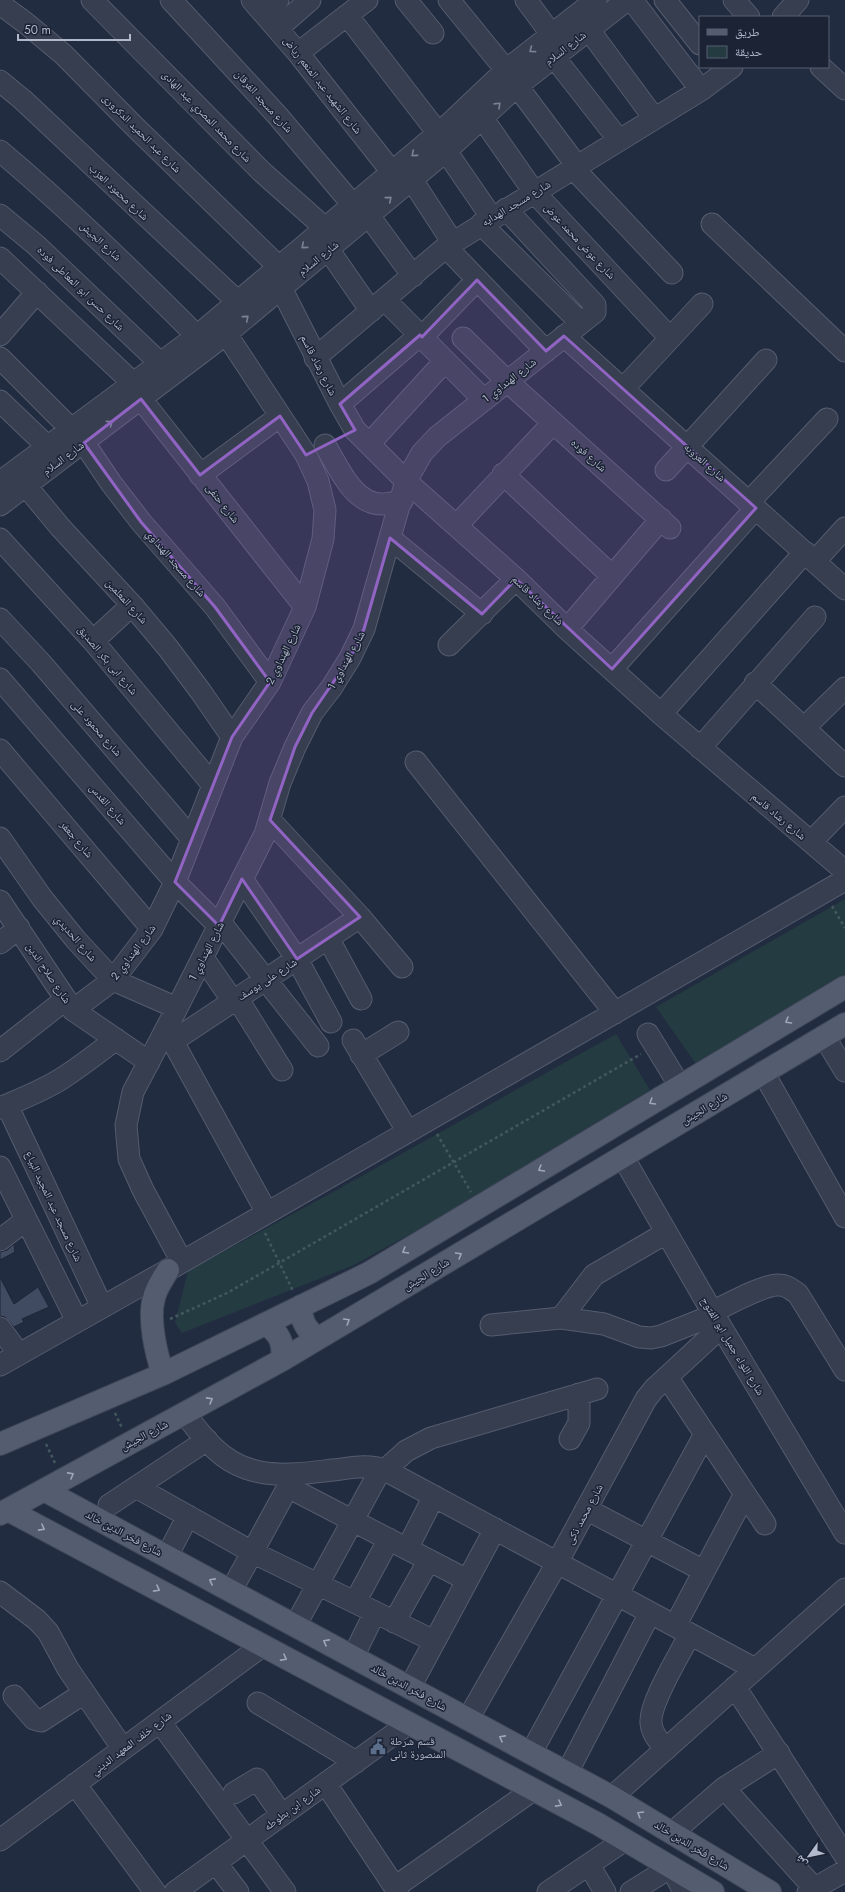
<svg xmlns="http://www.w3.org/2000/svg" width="845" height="1892" viewBox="0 0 845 1892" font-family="Jost,'Noto Naskh Arabic',sans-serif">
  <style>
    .green { fill: #243b41 }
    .building { fill: #404b62; stroke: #1d2537 }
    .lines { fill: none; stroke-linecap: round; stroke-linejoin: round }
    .minor-casing { stroke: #545c6e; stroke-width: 23 }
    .major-casing { stroke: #3f4759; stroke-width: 24 }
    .path { stroke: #42585e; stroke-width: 2.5; stroke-dasharray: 3 3; stroke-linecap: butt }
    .minor { stroke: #363e50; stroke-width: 21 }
    .major { stroke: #545d70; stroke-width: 22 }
    .oneway { stroke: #7a8294 }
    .oneway2 { stroke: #9fa7b9 }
    .marked { fill: #9164c4; fill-opacity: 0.2; stroke: #9164c4; stroke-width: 3; stroke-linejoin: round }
    .labels { text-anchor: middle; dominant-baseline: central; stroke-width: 3; stroke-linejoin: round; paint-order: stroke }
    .street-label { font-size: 11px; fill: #b2b9cb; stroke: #1b2335 }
    .poi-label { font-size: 11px; fill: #b2b9cb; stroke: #1b2335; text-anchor: start }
  </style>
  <rect width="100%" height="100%" fill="#222c40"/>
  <path class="green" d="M845 899V974L696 1064 656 1007Z
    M616 1034 650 1090 432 1222 354 1265 182 1333 175 1323 188 1271 335 1191Z"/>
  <path class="building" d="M14 1244 15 1252 0 1260V1252L7 1250Z
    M0 1277 14 1304 38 1287 49 1307 22 1319 24 1322 14 1327 5 1317 0 1316Z"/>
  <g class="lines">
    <defs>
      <path id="minor" d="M92 0 261 171 325 228
        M171 0 277 115 353 205
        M252 0 298 53 392 172
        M406 0 433 33
        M449 0 506 70
        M526 0 552 35
        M632 0 701 90
        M665 0 700 44
        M734 0 749 17
        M0 4 27 24 64 55 134 126 279 267
        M265 13 278 0
        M347 15 438 133
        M783 17 798 0
        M278 28 310 0
        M589 30 654 118
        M298 53 367 0
        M554 57 619 140
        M821 67 845 89
        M0 81 23 100 238 302
        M517 86 577 166
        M483 119 534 192 670 338
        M0 151C69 209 133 272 197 336
        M446 151 492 218
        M573 168 672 273
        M412 180 453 243
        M0 215 36 245 160 363
        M369 216 413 276
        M481 224 581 323
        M712 224 845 351
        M446 247 546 351
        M328 249 371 311
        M0 258 133 383
        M281 288 340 404 355 430 406 481 516 579 567 629 661 714 845 871
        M385 300 484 400
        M0 335 37 292
        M564 336 845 589
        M422 337 477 280
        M463 338 507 381 670 528
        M0 358 71 429
        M315 358 446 247 701 90 732 67
        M623 389 702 304
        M141 399 305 607
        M0 401 48 447
        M340 404 420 335
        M84 443 111 483 141 522 215 607 270 682
        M369 444 445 361
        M325 445C338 466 353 505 383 504 389 504 396 502 402 501
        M666 470 766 360
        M503 474 612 576
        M17 475 60 527 132 605 168 648 201 692 232 737
        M200 475 280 416
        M0 482 197 336 449 124 506 70 596 0
        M749 502 827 419
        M0 505 226 334 446 151 517 86 627 0
        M457 525 553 423
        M390 538 482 614
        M0 539 93 641 212 784
        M815 561 845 528
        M0 619 41 663 192 839
        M567 629 661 519
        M93 641 132 605
        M449 645 516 579
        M612 669 756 508
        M0 679 175 882 219 926
        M755 683 845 766
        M661 714 805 552
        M804 728 845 688
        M700 748 815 617
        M0 750 152 929
        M416 762 615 1013
        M270 820 360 917 402 967
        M0 838 42 898 76 940 113 980 177 1008
        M811 842 845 807
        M242 879 297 959 331 1022
        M0 901 73 1010 149 1062
        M221 923 318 1046
        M328 938 361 999
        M0 943 19 928
        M203 958 233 1001
        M237 998 282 1070
        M73 1010 113 980 152 929 175 882 232 737 270 682 305 607 323 539 325 510 318 481 306 455 217 320
        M166 1029 267 1213
        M648 1034 680 1086
        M824 1036 845 1071
        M353 1040 408 1132
        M173 1041 360 917
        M0 1051 66 999
        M361 1055 398 1032
        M763 1072 845 1217
        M7 1105 102 1307
        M0 1108C21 1099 42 1091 61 1079 80 1067 98 1053 116 1039
        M623 1157 714 1315 845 1533
        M0 1167 77 1321
        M0 1240 26 1220
        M182 1262 143 1190 129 1159 126 1125 133 1092 177 1008 265 834 280 783 295 747 312 713 332 687 350 658 364 629 406 481 422 453 437 437 595 312V305L506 209
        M712 1312C727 1305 764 1284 779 1285 787 1285 792 1290 798 1294L845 1370
        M561 1318 604 1324 639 1337 651 1338 661 1336 714 1315
        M491 1325 561 1318 594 1275 666 1233
        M0 1328 19 1354
        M0 1365 168 1270 845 880
        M667 1377 765 1524
        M184 1413C194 1425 203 1438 214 1448 249 1482 290 1475 333 1470 351 1468 368 1464 385 1470L755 1669
        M570 1439 579 1423V1394
        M385 1470 406 1451 431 1438 597 1389
        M136 1487 252 1552 434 1641
        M288 1487 467 1580
        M109 1505 207 1440
        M586 1509 704 1571
        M407 1549 434 1496
        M167 1556 188 1516
        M231 1591 294 1476
        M0 1592 37 1620 48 1632 68 1669 123 1749
        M355 1602 389 1539
        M394 1622 429 1560
        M295 1626 381 1469
        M675 1626 745 1494
        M353 1657 375 1612
        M410 1687 495 1529
        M735 1687 845 1856
        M14 1696 34 1719 41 1721 84 1693
        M258 1703 356 1762
        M468 1719 557 1563 646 1399 654 1389 721 1327
        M160 1722 285 1892
        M666 1749C659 1741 652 1734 651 1723 649 1703 680 1654 690 1634
        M531 1753 705 1434
        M567 1773 650 1613
        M75 1784 155 1892
        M326 1784 398 1892
        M724 1788 814 1888
        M234 1793 257 1779 282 1815
        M612 1797 845 1589
        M672 1833 724 1788 779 1753
        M0 1840 262 1646
        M216 1863 238 1892
        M589 1865 605 1892
        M395 1887 533 1790
        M175 1892 408 1724
        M548 1892 625 1840
        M631 1892 671 1867 684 1892
        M808 1892 845 1871"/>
      <path id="major" d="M301 1306C301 1321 306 1330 318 1338
        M265 1324C280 1333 284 1343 282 1360
        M163 1374C156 1353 148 1319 154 1298 156 1288 163 1279 168 1270
        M0 1444 163 1374 369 1273 845 987
        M44 1490 612 1797 770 1892
        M8 1510 598 1824 713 1892
        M0 1514 282 1360 845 1024"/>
    </defs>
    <use href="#minor" class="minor-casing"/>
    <use href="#major" class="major-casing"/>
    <path class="path" d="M832 906 845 928
      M437 1134 471 1192
      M265 1233 293 1291
      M170 1319 229 1292 641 1054
      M115 1413 122 1428
      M46 1444 55 1463"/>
    <use href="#minor" class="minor"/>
    <use href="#major" class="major"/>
  </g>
  <defs><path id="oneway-chevron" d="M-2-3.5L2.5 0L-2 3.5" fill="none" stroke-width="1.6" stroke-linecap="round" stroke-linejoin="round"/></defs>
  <g class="oneway">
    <use href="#oneway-chevron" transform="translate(532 50) rotate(143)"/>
    <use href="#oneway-chevron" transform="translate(498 105) rotate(-44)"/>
    <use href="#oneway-chevron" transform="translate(414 154) rotate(140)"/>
    <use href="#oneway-chevron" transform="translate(389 199) rotate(-40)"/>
    <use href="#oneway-chevron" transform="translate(304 246) rotate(140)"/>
    <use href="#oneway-chevron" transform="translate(246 318) rotate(-40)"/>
    <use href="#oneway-chevron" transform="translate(110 423) rotate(-37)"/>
  </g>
  <g class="oneway2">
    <use href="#oneway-chevron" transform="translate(788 1021) rotate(149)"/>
    <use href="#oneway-chevron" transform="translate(652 1102) rotate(149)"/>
    <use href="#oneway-chevron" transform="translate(541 1169) rotate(149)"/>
    <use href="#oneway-chevron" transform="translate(405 1251) rotate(149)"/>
    <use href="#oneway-chevron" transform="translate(459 1255) rotate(-31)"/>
    <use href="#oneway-chevron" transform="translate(347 1321) rotate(-31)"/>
    <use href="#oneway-chevron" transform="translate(210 1400) rotate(-29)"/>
    <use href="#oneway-chevron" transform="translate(71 1475) rotate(-29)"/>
    <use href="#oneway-chevron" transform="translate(42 1528) rotate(28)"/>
    <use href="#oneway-chevron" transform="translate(212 1581) rotate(-152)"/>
    <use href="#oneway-chevron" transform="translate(157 1589) rotate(28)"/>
    <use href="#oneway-chevron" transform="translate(326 1642) rotate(-152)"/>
    <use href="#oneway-chevron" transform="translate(284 1658) rotate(28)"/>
    <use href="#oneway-chevron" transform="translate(502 1738) rotate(-152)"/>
    <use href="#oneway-chevron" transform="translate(559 1804) rotate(28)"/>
    <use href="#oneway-chevron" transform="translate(640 1814) rotate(-149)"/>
  </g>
  <path class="marked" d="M477 280 546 351 564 336 756 508 612 669 516 579 482 614 390 538 364 629 350 658 312 713 295 747 270 820 360 917 297 959 242 879 219 926 175 882 232 737 270 682 215 607 141 522 84 443 141 399 200 475 280 416 306 455 355 430 340 404 420 335 422 337Z"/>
  <defs>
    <symbol id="civic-bare" viewBox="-9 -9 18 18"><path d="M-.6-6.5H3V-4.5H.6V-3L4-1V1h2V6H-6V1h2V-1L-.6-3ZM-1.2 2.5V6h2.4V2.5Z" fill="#5c6f8a" stroke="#1b2335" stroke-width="2.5" paint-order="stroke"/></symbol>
  </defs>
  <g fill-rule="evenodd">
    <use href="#civic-bare" x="367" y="1736" width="22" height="22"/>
  </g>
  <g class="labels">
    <g class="street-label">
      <text transform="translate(565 48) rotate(-38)">شارع السلام</text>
      <text transform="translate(323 85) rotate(52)">شارع الشهيد عبد المنعم رياض</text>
      <text transform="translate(264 101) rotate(48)">شارع مسجد الفرقان</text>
      <text transform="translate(207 116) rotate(46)">شارع محمد المصري عبد الهادى</text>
      <text transform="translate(142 133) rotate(45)">شارع عبد الحميد الدكرورى</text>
      <text transform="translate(119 192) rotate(43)">شارع محمود العزب</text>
      <text transform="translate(516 203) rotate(-31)">شارع مسجد الهدايه</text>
      <text transform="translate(101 241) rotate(43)">شارع الجيش</text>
      <text transform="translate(580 241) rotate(47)">شارع عوض محمد عوض</text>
      <text transform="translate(318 258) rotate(-39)">شارع السلام</text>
      <text transform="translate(81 288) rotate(44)">شارع حسن ابو المعاطى فوده</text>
      <text transform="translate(319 365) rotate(63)">شارع رشاد قاسم</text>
      <text transform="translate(509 380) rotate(-38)">شارع الهنداوي 1</text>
      <text transform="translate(589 455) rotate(42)">شارع فوده</text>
      <text transform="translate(63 458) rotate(-37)">شارع السلام</text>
      <text transform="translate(705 462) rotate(42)">شارع العروبه</text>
      <text transform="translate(223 503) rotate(52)">شارع حنفى</text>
      <text transform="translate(176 563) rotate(49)">شارع مسجد الهنداوي</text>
      <text transform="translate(538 600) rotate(44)">شارع رشاد قاسم</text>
      <text transform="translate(127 601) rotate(48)">شارع المعلمين</text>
      <text transform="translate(283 654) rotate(-64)">شارع الهنداوي 2</text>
      <text transform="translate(108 660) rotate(50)">شارع ابى بكر الصديق</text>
      <text transform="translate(346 660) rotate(-61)">شارع الهنداوي 1</text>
      <text transform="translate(97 728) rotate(49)">شارع محمود على</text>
      <text transform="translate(108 804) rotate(49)">شارع القدس</text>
      <text transform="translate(779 816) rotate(40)">شارع رشاد قاسم</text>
      <text transform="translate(77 839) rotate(50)">شارع جعفر</text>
      <text transform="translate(76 938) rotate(49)">شارع الحديدي</text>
      <text transform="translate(206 951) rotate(-63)">شارع الهنداوي 1</text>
      <text transform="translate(133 952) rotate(-53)">شارع الهنداوي 2</text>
      <text transform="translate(49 973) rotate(56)">شارع صلاح الدين</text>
      <text transform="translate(267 979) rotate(-33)">شارع على يوسف</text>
      <text transform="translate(704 1108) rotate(-31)">شارع الجيش</text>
      <text transform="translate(54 1206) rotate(65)">شارع مسجد عبد المجيد البياع</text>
      <text transform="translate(426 1274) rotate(-31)">شارع الجيش</text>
      <text transform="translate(733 1346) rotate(59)">شارع اللواء جميل ابو الفتوح</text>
      <text transform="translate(144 1435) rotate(-28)">شارع الجيش</text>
      <text transform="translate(584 1514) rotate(-62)">شارع محمد ذكى</text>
      <text transform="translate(124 1533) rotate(28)">شارع فخر الدين خالد</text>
      <text transform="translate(409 1687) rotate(29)">شارع فخر الدين خالد</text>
      <text transform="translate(131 1743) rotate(-37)">شارع خلف المعهد الديني</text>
      <text transform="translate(292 1808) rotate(-36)">شارع ابن بطوطه</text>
      <text transform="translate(692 1845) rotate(31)">شارع فخر الدين خالد</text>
    </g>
    <g class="poi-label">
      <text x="390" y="1741">قسم شرطة<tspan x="390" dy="13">المنصورة ثانى</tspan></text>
    </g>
  </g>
  <rect x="699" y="16" width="130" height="52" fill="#1b2335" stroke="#575f71"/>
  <rect x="707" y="29" width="20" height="6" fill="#545d70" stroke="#575f71"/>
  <text x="735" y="36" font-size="12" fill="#b2b9cb">طريق</text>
  <rect x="707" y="46" width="20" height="12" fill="#243b41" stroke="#575f71"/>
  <text x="735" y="56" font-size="12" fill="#b2b9cb">حديقة</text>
  <g transform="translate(809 1856) rotate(237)" stroke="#1b2335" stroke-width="3" paint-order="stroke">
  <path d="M0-3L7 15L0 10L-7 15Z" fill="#b2b9cb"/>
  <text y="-6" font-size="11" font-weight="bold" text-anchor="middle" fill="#b2b9cb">ش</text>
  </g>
  <path d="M18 34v6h112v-6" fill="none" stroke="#b2b9cb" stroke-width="2"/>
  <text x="24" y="34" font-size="12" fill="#b2b9cb" stroke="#1b2335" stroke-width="3" paint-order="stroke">50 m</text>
</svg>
